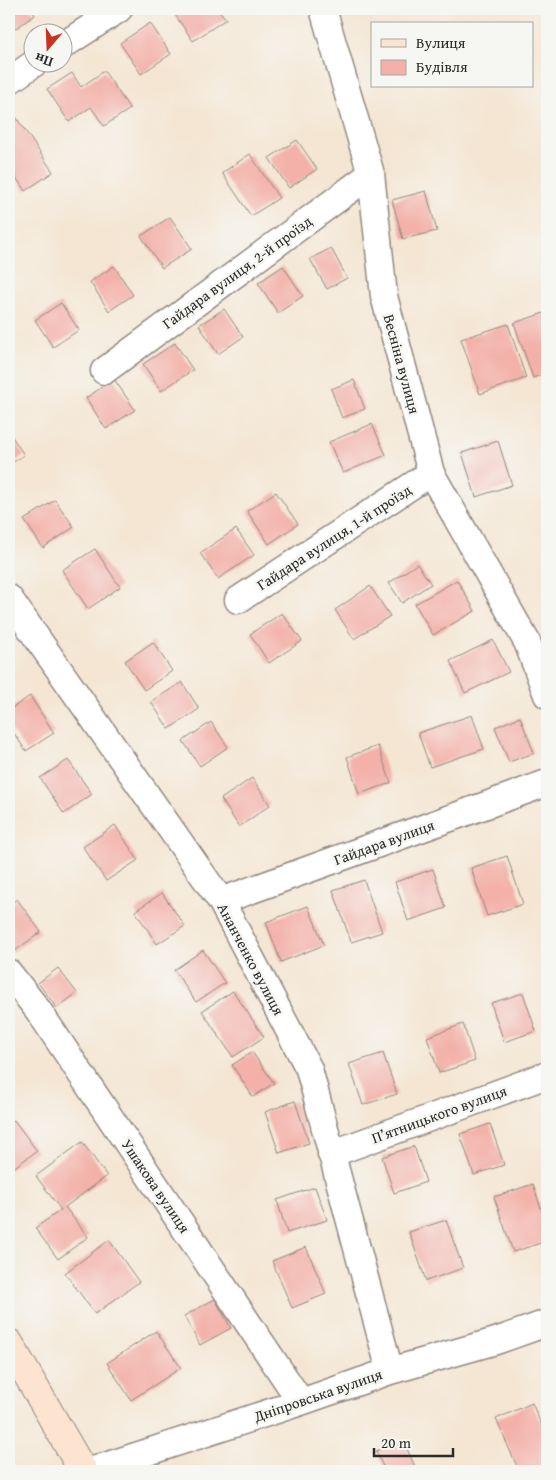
<svg xmlns="http://www.w3.org/2000/svg" width="556" height="1480" viewBox="0 0 556 1480" font-family="'Gentium Book Plus',serif">
  <style>
    .building { fill: #f3b1a9 }
    .lines { fill: none; stroke-linecap: round; stroke-linejoin: round }
    .street-casing { stroke: #90887f; stroke-width: 29 }
    .secondary-casing { stroke: #90887f; stroke-width: 30 }
    .street { stroke: #fff; stroke-width: 26 }
    .secondary { stroke: #fde4d1; stroke-width: 28 }
    .labels { text-anchor: middle; dominant-baseline: central; stroke-width: 5; stroke-linejoin: round; paint-order: stroke }
    .street-label { font-size: 15px; fill: #2b2b2b; stroke: #f6f6f2 }
  </style>
  <rect width="100%" height="100%" fill="#f6f6f2"/>
  <filter id="ink" filterUnits="userSpaceOnUse"><feTurbulence type="fractalNoise" baseFrequency=".02" numOctaves="2"/><feDisplacementMap in="SourceGraphic" scale="10" xChannelSelector="R" yChannelSelector="G"/><feConvolveMatrix kernelMatrix="1 2 1 2 8 2 1 2 1" color-interpolation-filters="sRGB"/></filter>
  <filter id="wash" filterUnits="userSpaceOnUse"><feTurbulence type="fractalNoise" baseFrequency=".0096" numOctaves="4" result="noise"/><feDisplacementMap in="SourceGraphic" scale="20" xChannelSelector="R" yChannelSelector="G"/><feGaussianBlur stdDeviation="1.12" result="paint"/><feColorMatrix in="noise" values="0 0 0 0 0 0 0 0 0 0 0 0 0 0 0 0 0 1.4 0 .05"/><feComposite in="paint" operator="in"/></filter>
  <g filter="url(#wash)">
    <rect width="100%" height="100%" fill="#f4e6d3"/>
    <g id="blocks">
      <path class="building" d="M9 9H31L35 15 9 33Z
        M171 9H218L226 19 193 41Z
        M150 23 171 54 141 74 120 43Z
        M104 71 130 109 104 126 91 107 69 122 47 89 72 73 81 87Z
        M16 117 53 172 25 191 9 167V122Z
        M297 140 317 169 289 188 269 158Z
        M250 154 279 198 251 216 222 173Z
        M426 191 437 231 403 239 392 200Z
        M170 217 192 249 162 268 141 236Z
        M331 248 347 278 327 289 310 259Z
        M114 266 133 295 109 311 90 282Z
        M283 266 303 296 278 313 258 283Z
        M61 303 79 330 53 347 35 320Z
        M224 309 243 337 218 354 199 325Z
        M547 312V373L533 378 514 323Z
        M508 324 526 378 480 394 461 339Z
        M175 343 193 370 161 391 143 364Z
        M114 379 135 410 106 429 86 398Z
        M354 380 365 409 342 418 331 389Z
        M372 424 386 455 343 473 329 442Z
        M9 432 24 455 9 465Z
        M498 441 512 485 476 497 462 453Z
        M276 492 298 524 269 544 247 511Z
        M55 500 74 527 43 548 24 520Z
        M236 529 254 555 218 579 200 553Z
        M95 549 120 587 88 609 62 570Z
        M417 564 431 584 402 603 389 583Z
        M457 580 475 611 433 635 415 604Z
        M370 586 390 616 354 639 335 610Z
        M282 613 302 641 269 663 250 634Z
        M493 640 509 672 465 693 450 661Z
        M153 642 172 671 144 690 125 661Z
        M182 682 199 709 169 729 151 702Z
        M30 696 54 733 26 751 9 726V710Z
        M472 715 484 749 430 767 418 733Z
        M520 717 534 753 509 762 495 727Z
        M211 722 228 747 200 766 183 741Z
        M378 746 391 783 359 794 347 757Z
        M68 760 92 794 64 814 40 778Z
        M252 778 270 805 239 827 221 799Z
        M115 825 138 860 106 881 83 847Z
        M507 856 523 904 487 916 471 868Z
        M433 869 446 908 408 921 395 882Z
        M364 880 382 932 351 942 333 890Z
        M162 893 185 926 157 944 135 911Z
        M17 899 41 932 12 953 9 948V905Z
        M308 906 324 945 281 962 266 922Z
        M203 950 225 983 196 1002 174 970Z
        M58 968 77 993 57 1008 38 983Z
        M233 991 264 1037 233 1057 202 1011Z
        M523 993 536 1031 504 1042 491 1003Z
        M463 1024 475 1061 439 1073 427 1037Z
        M252 1052 274 1083 253 1097 232 1065Z
        M383 1053 397 1094 363 1105 349 1064Z
        M295 1101 309 1143 279 1153 265 1112Z
        M14 1120 37 1151 9 1171V1124Z
        M490 1124 504 1165 474 1175 460 1134Z
        M82 1142 107 1176 65 1207 88 1237 58 1259 35 1228 61 1210 36 1176Z
        M414 1146 426 1182 394 1193 382 1157Z
        M533 1184 547 1227V1241L513 1252 494 1197Z
        M315 1187 327 1220 287 1233 277 1200Z
        M446 1220 463 1268 426 1281 409 1232Z
        M109 1240 139 1282 95 1314 65 1273Z
        M306 1247 326 1294 292 1308 272 1261Z
        M215 1299 231 1328 200 1345 184 1316Z
        M156 1331 181 1368 131 1400 107 1363Z
        M532 1403 547 1438V1471H519L496 1419Z
        M403 1440 417 1471H385L376 1451Z"/>
    </g>
  </g>
  <g filter="url(#ink)">
    <use href="#blocks" fill-opacity="0" stroke="#90887f" stroke-width="1"/>
    <g class="lines">
      <defs>
        <path id="street" d="M323 9 371 174 384 296 431 473 527 642 547 695
          M62 46 119 9
          M9 81 36 62
          M104 371 371 174
          M9 598 221 901 309 1069 390 1371
          M238 600 431 473
          M221 901 547 783
          M9 973 38 1010 301 1402
          M331 1154 547 1075
          M90 1471 301 1402 390 1371 496 1341 547 1323"/>
        <path id="secondary" d="M9 1343 83 1471"/>
      </defs>
      <use href="#street" class="street-casing"/>
      <use href="#secondary" class="secondary-casing"/>
      <use href="#street" class="street"/>
      <use href="#secondary" class="secondary"/>
    </g>
  </g>
  <g class="labels">
    <g class="street-label">
      <text transform="translate(237 272) rotate(-36)">Гайдара вулиця, 2-й проїзд</text>
      <text transform="translate(402 364) rotate(75)">Весніна вулиця</text>
      <text transform="translate(334 537) rotate(-33)">Гайдара вулиця, 1-й проїзд</text>
      <text transform="translate(384 842) rotate(-20)">Гайдара вулиця</text>
      <text transform="translate(251 959) rotate(62)">Ананченко вулиця</text>
      <text transform="translate(439 1114) rotate(-20)">П’ятницького вулиця</text>
      <text transform="translate(156 1186) rotate(56)">Ушакова вулиця</text>
      <text transform="translate(318 1395) rotate(-19)">Дніпровська вулиця</text>
    </g>
  </g>
  <rect width="556" height="1480" fill="none" stroke="#f6f6f2" stroke-width="30"/>
  <rect x="371" y="22" width="162" height="65" fill="#f6f6f2" stroke="#a5a5a2"/>
  <rect x="381" y="39" width="25" height="8" fill="#fde4d1" stroke="#a5a5a2"/>
  <text x="416" y="48" font-size="15" fill="#2b2b2b">Вулиця</text>
  <rect x="381" y="60" width="25" height="15" fill="#f3b1a9" stroke="#a5a5a2"/>
  <text x="416" y="72" font-size="15" fill="#2b2b2b">Будівля</text>
  <g transform="translate(48 48) rotate(199)"><circle r="24" fill="#f6f6f2" stroke="#a5a5a2"/>
  <path d="M0-4L9 19L0 12L-9 19Z" fill="#c8321e"/>
  <text y="-8" font-size="14" font-weight="bold" text-anchor="middle" fill="#2b2b2b">Пн</text>
  </g>
  <path d="M374 1448v8h79v-8" fill="none" stroke="#2b2b2b" stroke-width="2.5"/>
  <text x="381" y="1448" font-size="15" fill="#2b2b2b" stroke="#f6f6f2" stroke-width="4" paint-order="stroke">20 m</text>
</svg>
